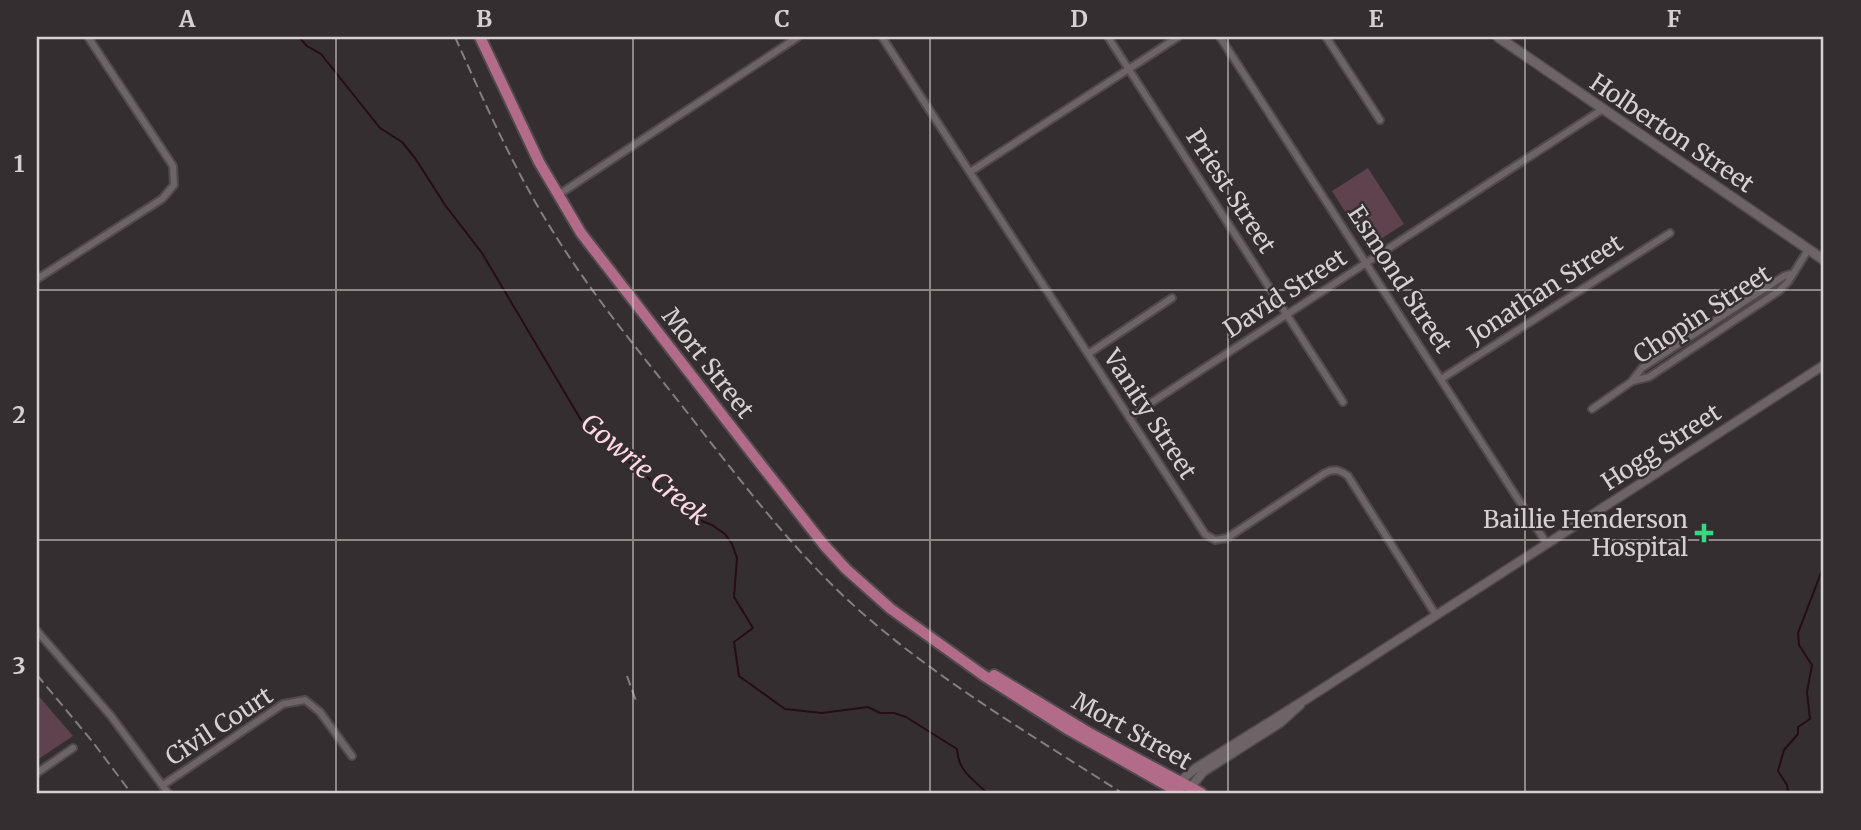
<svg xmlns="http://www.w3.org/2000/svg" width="1861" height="830" viewBox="0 0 1861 830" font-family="Merriweather,serif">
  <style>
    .green { fill: #5e424d }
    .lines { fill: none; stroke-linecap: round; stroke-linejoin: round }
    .stream { stroke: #250c17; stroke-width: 2 }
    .minor-casing { stroke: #504a4c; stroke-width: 10 }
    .tertiary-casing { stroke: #504a4c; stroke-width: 11 }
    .secondary-casing { stroke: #504a4c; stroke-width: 12 }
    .primary-casing { stroke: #504a4c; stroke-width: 14 }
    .minor { stroke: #6c6467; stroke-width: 6 }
    .tertiary { stroke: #6c6467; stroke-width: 8 }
    .secondary { stroke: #6c6467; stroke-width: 9 }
    .primary { stroke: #b36b8a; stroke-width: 10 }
    .rail { stroke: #847e80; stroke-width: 2; stroke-dasharray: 10 5; stroke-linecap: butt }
    .grid { fill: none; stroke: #d5d1d2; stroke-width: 2; stroke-opacity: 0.55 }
    .poi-dot { fill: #38d880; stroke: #352e30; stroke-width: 2.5 }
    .labels { text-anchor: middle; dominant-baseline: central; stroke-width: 5; stroke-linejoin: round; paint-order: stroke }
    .street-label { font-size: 24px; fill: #d5d1d2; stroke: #352e30 }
    .poi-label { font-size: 24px; fill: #d5d1d2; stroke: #352e30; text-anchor: end }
    .water-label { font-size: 26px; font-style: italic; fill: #fed8e5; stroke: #352e30 }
    .neatline { fill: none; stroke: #d5d1d2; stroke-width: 2.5 }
    .grid-label { font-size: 23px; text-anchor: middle; font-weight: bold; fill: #d5d1d2 }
  </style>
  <rect width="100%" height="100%" fill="#352e30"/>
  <path class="green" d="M1368 168 1404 224 1370 246 1366 245 1332 191Z
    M37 694 73 736 37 760Z"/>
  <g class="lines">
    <path class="stream" d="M299 37 307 46 321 54 380 128 402 142 415 158 445 205 482 253 584 425 699 520 712 525 725 534 732 544 737 558 734 597 753 628 734 642 739 676 785 709 822 713 868 707 880 713H894L906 717 957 749C958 771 972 778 987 793
      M1788 793 1787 785 1778 771 1784 750 1798 734V727L1810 719 1807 692 1812 665 1799 645 1798 633 1824 565"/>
    <defs>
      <path id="minor" d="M882 37 1205 534 1215 540 1227 538 1325 473C1334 468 1340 470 1348 476L1436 615
        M1108 37 1343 402
        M1220 37 1547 544
        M1326 37 1380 120
        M970 172 1178 37
        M558 195 798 37
        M37 279 162 199 174 185 173 166 88 37
        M1088 354 1172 298
        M1441 379 1670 233
        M1633 381 1649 377 1779 291 1788 282 1808 250
        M1592 409 1631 382 1642 368 1784 276 1791 274
        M1129 417 1603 109
        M37 631 111 716 168 793
        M37 773 73 748
        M163 785 283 704 305 700 320 712 352 756"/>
      <path id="tertiary" d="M1178 783 1196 768 1308 698 1824 365
        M1186 793 1203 772 1280 723 1300 705"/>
      <path id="secondary" d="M1498 37 1824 260"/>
      <path id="primary" d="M480 37 539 162 581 233 751 452 824 545 846 569 891 609 983 675 1069 730 1180 793
        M994 675 1091 734 1201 793"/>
    </defs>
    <use href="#minor" class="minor-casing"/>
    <use href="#tertiary" class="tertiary-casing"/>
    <use href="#secondary" class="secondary-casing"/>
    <use href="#primary" class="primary-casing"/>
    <use href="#minor" class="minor"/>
    <use href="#tertiary" class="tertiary"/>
    <use href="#secondary" class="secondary"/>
    <use href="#primary" class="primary"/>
    <path class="rail" d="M455 37C483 99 511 163 547 222 591 295 648 362 701 430 751 494 800 558 861 612 941 682 1033 736 1122 793
      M37 675 92 741 131 793
      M627 676 636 701"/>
  </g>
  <path class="grid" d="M336 37V793M633 37V793M930 37V793M1228 37V793M1525 37V793M37 290H1824M37 540H1824"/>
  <path class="poi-dot" d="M1700.5 522.5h7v7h7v7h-7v7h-7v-7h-7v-7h7z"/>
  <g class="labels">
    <g class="street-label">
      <text transform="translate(1672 133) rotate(34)">Holberton Street</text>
      <text transform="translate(1231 191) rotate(57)">Priest Street</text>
      <text transform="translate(1400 279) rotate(57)">Esmond Street</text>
      <text transform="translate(1545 289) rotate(-33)">Jonathan Street</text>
      <text transform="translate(1285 293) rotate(-33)">David Street</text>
      <text transform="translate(1702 314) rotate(-33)">Chopin Street</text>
      <text transform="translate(708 363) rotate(52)">Mort Street</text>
      <text transform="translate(1150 414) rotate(57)">Vanity Street</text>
      <text transform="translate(1661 447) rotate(-33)">Hogg Street</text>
      <text transform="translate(219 726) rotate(-33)">Civil Court</text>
      <text transform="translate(1132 731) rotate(29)">Mort Street</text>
    </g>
    <g class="poi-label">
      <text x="1688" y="519">Baillie Henderson<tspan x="1688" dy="28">Hospital</tspan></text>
    </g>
    <g class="water-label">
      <text transform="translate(645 469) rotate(40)">Gowrie Creek</text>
    </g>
  </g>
  <rect width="1861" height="830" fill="none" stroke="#352e30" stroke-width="77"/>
  <rect x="38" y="38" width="1784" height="754" class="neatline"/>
  <g class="grid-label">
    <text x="187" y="27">A</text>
    <text x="484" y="27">B</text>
    <text x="782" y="27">C</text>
    <text x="1079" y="27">D</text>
    <text x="1376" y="27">E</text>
    <text x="1674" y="27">F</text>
    <text x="19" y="172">1</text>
    <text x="19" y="423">2</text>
    <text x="19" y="674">3</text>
  </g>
</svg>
